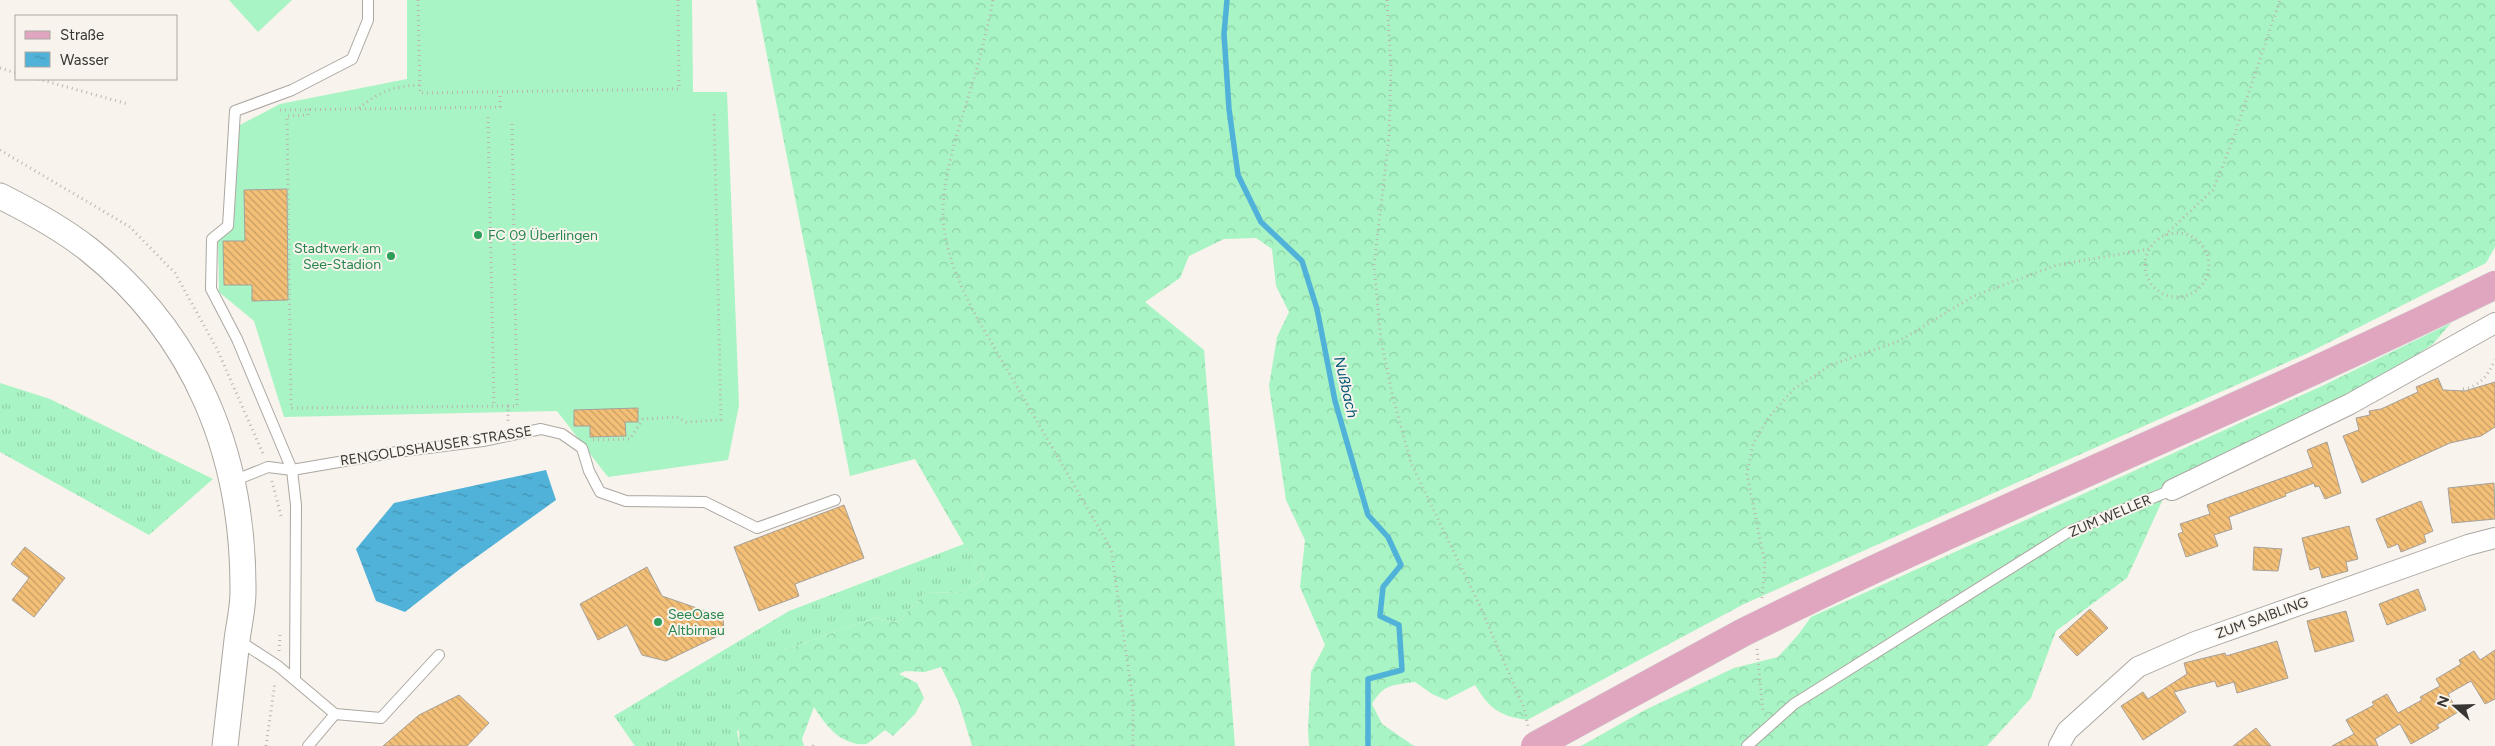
<svg xmlns="http://www.w3.org/2000/svg" width="2495" height="746" viewBox="0 0 2495 746" font-family="Figtree,sans-serif">
  <style>
    .grass { fill: url(#grass-tufts) }
    .forest { fill: url(#forest-crowns) }
    .garden { fill: #a8f4c4 }
    .water { fill: url(#water-ripples) }
    .lines { fill: none; stroke-linecap: round; stroke-linejoin: round }
    .stream { stroke: #50b2d9; stroke-width: 5.5 }
    .building { fill: url(#building-back-hatch); stroke: #a5a09a }
    .service-casing { stroke: #aca7a1; stroke-width: 12 }
    .minor-casing { stroke: #aca7a1; stroke-width: 22 }
    .tertiary-casing { stroke: #aca7a1; stroke-width: 27 }
    .primary-casing { stroke: #d3d3d2; stroke-width: 29 }
    .path { stroke: #bab6b0; stroke-width: 3; stroke-dasharray: 1 4; stroke-linecap: butt }
    .service { stroke: #fff; stroke-width: 10 }
    .minor { stroke: #fff; stroke-width: 20 }
    .tertiary { stroke: #fff; stroke-width: 25 }
    .primary { stroke: #e0a5bf; stroke-width: 28 }
    .primary-bridge-casing { stroke: #d3d3d2; stroke-width: 29; stroke-linecap: butt }
    .primary-bridge { stroke: #e0a5bf; stroke-width: 28 }
    .leisure-dot { fill: #2e9e5b; stroke: #f8f3ec; stroke-width: 2 }
    .labels { text-anchor: middle; dominant-baseline: central; stroke-width: 4; stroke-linejoin: round; paint-order: stroke }
    .leisure-label { font-size: 14px; fill: #27864d; stroke: #f8f3ec; text-anchor: start }
    .street-label { font-size: 14px; fill: #383633; stroke: #f8f3ec }
    .water-label { font-size: 15px; font-style: italic; fill: #055974; stroke: #f8f3ec }
  </style>
  <defs>
    <pattern id="grass-tufts" width="24" height="20" patternUnits="userSpaceOnUse" patternTransform="scale(1.25)"><rect width="24" height="20" fill="#a8f4c4"/><path d="M3 7l-1-3M5 7V3M7 7l1-3M15 17l-1-3M17 17v-4M19 17l1-3" fill="none" stroke="#91d2a9"/></pattern>
    <pattern id="forest-crowns" width="20" height="18" patternUnits="userSpaceOnUse" patternTransform="scale(1.25)"><rect width="20" height="18" fill="#a8f4c4"/><path d="M2 6a3 3 0 1 1 6 0M12 15a3 3 0 1 1 6 0" fill="none" stroke="#91d2a9"/></pattern>
    <pattern id="water-ripples" width="26" height="14" patternUnits="userSpaceOnUse" patternTransform="scale(1.25)"><rect width="26" height="14" fill="#50b2d9"/><path d="M2 4q2-2 4 0t4 0M15 11q2-2 4 0t4 0" fill="none" stroke="#4392b1"/></pattern>
    <pattern id="building-back-hatch" width="6" height="6" patternUnits="userSpaceOnUse" patternTransform="scale(1.25)"><rect width="6" height="6" fill="#f4c078"/><path d="M-1 5l2 2M0 0l6 6M5-1l2 2" fill="none" stroke="#c79d63"/></pattern>
  </defs>
  <rect width="100%" height="100%" fill="#f8f3ec"/>
  <path class="grass" d="M0 383 50 399 213 479 149 535 0 452Z
    M964 544 984 579 962 592 925 593 898 622 875 618 784 650 737 732 740 746H635L614 716 789 611Z"/>
  <path class="forest" d="M756 0H2495V247L2486 263 2308 353 1744 604 1527 720C1499 716 1489 708 1475 685L1446 700 1432 694 1415 682C1392 685 1384 684 1372 704L1382 724 1414 746H1309L1308 729 1311 672 1325 645 1300 587 1305 540 1286 500 1269 386 1277 337 1289 312 1276 286 1272 249 1256 238 1224 239 1189 256 1180 278 1145 302 1204 350 1235 746H972L959 703 941 667 925 672 905 671 899 674 917 683 924 698 915 714 893 736 885 730C879 734 873 741 866 744 840 746 825 724 814 707L802 739 804 746H740L736 698 750 670 784 650 875 618 898 622 925 593 962 592 984 579 915 459 850 476Z
    M2451 323 2433 344 2350 399 2257 456 2163 499 2127 578 2056 631 2031 698 1987 746H1581L1645 710 1734 668 1778 657 1798 635 1811 617 2322 386Z"/>
  <path class="garden" d="M229 0H292L258 32Z
    M407 0H692L693 92H727L739 405 728 460 608 477 557 411 284 417 254 321 219 292 218 241 230 230 240 125 280 104 407 79Z"/>
  <path class="water" d="M546 470 556 500 460 569 405 612 376 601 356 549 394 503Z"/>
  <g class="lines">
    <path class="stream" d="M1227 0 1224 34 1229 109 1238 175 1261 222 1302 261 1317 309 1335 401 1368 515 1388 537 1401 565 1383 587 1380 616 1399 625 1402 670 1368 679V746"/>
  </g>
  <path class="building" d="M287 189 288 300 252 301V285H224L223 241H245L244 190Z
    M2438 378 2443 390 2465 391 2495 382V427L2481 436 2450 443 2362 483 2343 436 2359 430 2356 418 2370 415 2369 411 2381 409 2418 392 2416 387Z
    M638 408V422H625L626 436 590 437V426H574V410Z
    M2327 442 2341 493 2325 499 2319 486 2315 487 2314 483 2285 494 2286 496 2229 517 2232 529 2214 535 2218 546 2186 557 2178 534 2183 532 2180 524 2210 514 2207 505 2313 467 2307 450Z
    M2494 483 2495 519 2452 523 2448 488Z
    M2421 501 2433 531 2424 535 2426 542 2401 552 2398 544 2388 548 2376 519Z
    M844 505 864 558 795 584 799 596 759 611 734 547Z
    M2349 526 2358 559 2346 562 2348 571 2322 578 2319 567 2310 570 2302 538Z
    M25 547 65 578 34 617 12 600 29 578 11 564Z
    M2254 547 2282 549 2278 571 2253 570Z
    M647 567 662 596 723 617 724 633 666 661 642 655 627 625 598 640 580 604Z
    M2418 589 2426 610 2387 625 2379 604Z
    M2090 609 2108 628 2077 656 2059 637Z
    M2346 611 2354 641 2315 652 2307 621Z
    M2277 641 2288 678 2237 693 2234 682 2217 687 2215 681 2174 692 2186 712 2143 740 2121 706 2143 692 2148 699 2187 674 2184 663 2225 653 2226 656Z
    M2495 650V699L2485 704 2471 681 2448 694 2458 712 2437 725 2439 728 2411 744 2400 724 2375 739 2378 746H2332L2354 734 2346 720 2374 705 2372 702 2387 694 2398 713 2422 700 2420 697 2440 686 2436 679 2461 664 2459 660 2474 651 2480 660Z
    M459 695 489 723 467 746H383L419 715Z
    M2256 728 2271 746H2233Z"/>
  <g class="lines">
    <defs>
      <path id="service" d="M233 481 268 467 292 470 397 452 483 441 541 429 562 434 582 448 589 471 600 492 626 501 705 502 757 528 835 500
        M238 640 278 666 335 714 381 718 439 655
        M295 680 296 505 292 470 237 339 211 289 212 239 228 226 235 111 292 90 352 59 368 20V0
        M308 746 335 714
        M1747 746 1794 704 2068 532 2172 490"/>
      <path id="minor" d="M2172 490 2350 404 2495 323
        M2059 746 2067 731 2138 667 2195 642 2468 545 2495 538"/>
      <path id="tertiary" d="M0 196C30 211 61 228 88 249 196 335 244 455 243 592 243 608 239 624 237 640 233 676 229 711 225 746"/>
      <path id="primary" d="M1824 593C2046 487 2274 394 2495 285"/>
    </defs>
    <use href="#service" class="service-casing"/>
    <use href="#minor" class="minor-casing"/>
    <use href="#tertiary" class="tertiary-casing"/>
    <use href="#primary" class="primary-casing"/>
    <path class="path" d="M418 0 420 93 679 89 678 0
      M993 0C988 24 983 48 976 71 964 114 942 171 943 216 945 253 959 284 976 316L1111 549 1133 701V746
      M1387 0 1391 68 1389 137 1374 266 1381 340 1393 398 1411 463 1480 606 1524 708 1528 726
      M0 68 16 73
      M38 79 128 104
      M359 108C379 92 393 86 420 85
      M309 109 308 115 287 116 291 408 508 406V424
      M280 110 500 107V92
      M488 117 494 406
      M0 150 130 227 175 273 217 349 264 456
      M2145 265a32 32 0 1 1 64 0a32 32 0 1 1-64 0Z
      M2165 235 2213 190 2231 145 2280 0
      M2463 389C2481 386 2488 375 2495 360
      M508 406H517L512 124
      M593 440 630 439 643 419 677 417 686 422 721 420 714 112
      M272 481 281 516
      M1762 598 1765 564 1747 474 1753 444 1769 417 1794 389 1831 365 1899 341 1974 296 2057 265 2149 249
      M1757 649 1763 713
      M279 651 280 635
      M266 746 275 682
      M813 746 815 743"/>
    <use href="#service" class="service"/>
    <use href="#minor" class="minor"/>
    <use href="#tertiary" class="tertiary"/>
    <use href="#primary" class="primary"/>
    <defs>
      <path id="primary-bridge" d="M1535 746 1744 632 1824 593"/>
    </defs>
    <use href="#primary-bridge" class="primary-bridge-casing"/>
    <use href="#primary-bridge" class="primary-bridge"/>
  </g>
  <g class="leisure-dot">
    <circle cx="478" cy="235" r="5"/>
    <circle cx="391" cy="256" r="5"/>
    <circle cx="658" cy="622" r="5"/>
  </g>
  <g class="labels">
    <g class="leisure-label">
      <text x="488" y="235">FC 09 Überlingen</text>
      <text x="381" y="248" text-anchor="end">Stadtwerk am<tspan x="381" dy="16">See-Stadion</tspan></text>
      <text x="668" y="614">SeeOase<tspan x="668" dy="16">Altbirnau</tspan></text>
    </g>
    <g class="street-label">
      <text transform="translate(436 446) rotate(-9)">RENGOLDSHAUSER STRASSE</text>
      <text transform="translate(2110 516) rotate(-23)">ZUM WELLER</text>
      <text transform="translate(2262 618) rotate(-20)">ZUM SAIBLING</text>
    </g>
    <g class="water-label">
      <text transform="translate(1346 387) rotate(77)">Nußbach</text>
    </g>
  </g>
  <rect x="15" y="15" width="162" height="65" fill="#f8f3ec" stroke="#aba7a2"/>
  <rect x="25" y="31" width="25" height="8" fill="#e0a5bf" stroke="#aba7a2"/>
  <text x="60" y="40" font-size="15" fill="#383633">Straße</text>
  <rect x="25" y="52" width="25" height="15" fill="url(#water-ripples)" stroke="#aba7a2"/>
  <text x="60" y="65" font-size="15" fill="#383633">Wasser</text>
  <g transform="translate(2455 706) rotate(290)" stroke="#f8f3ec" stroke-width="4" paint-order="stroke">
  <path d="M0-4L9 19L0 12L-9 19Z" fill="#383633"/>
  <text y="-8" font-size="14" font-weight="bold" text-anchor="middle" fill="#383633">N</text>
  </g>
</svg>
